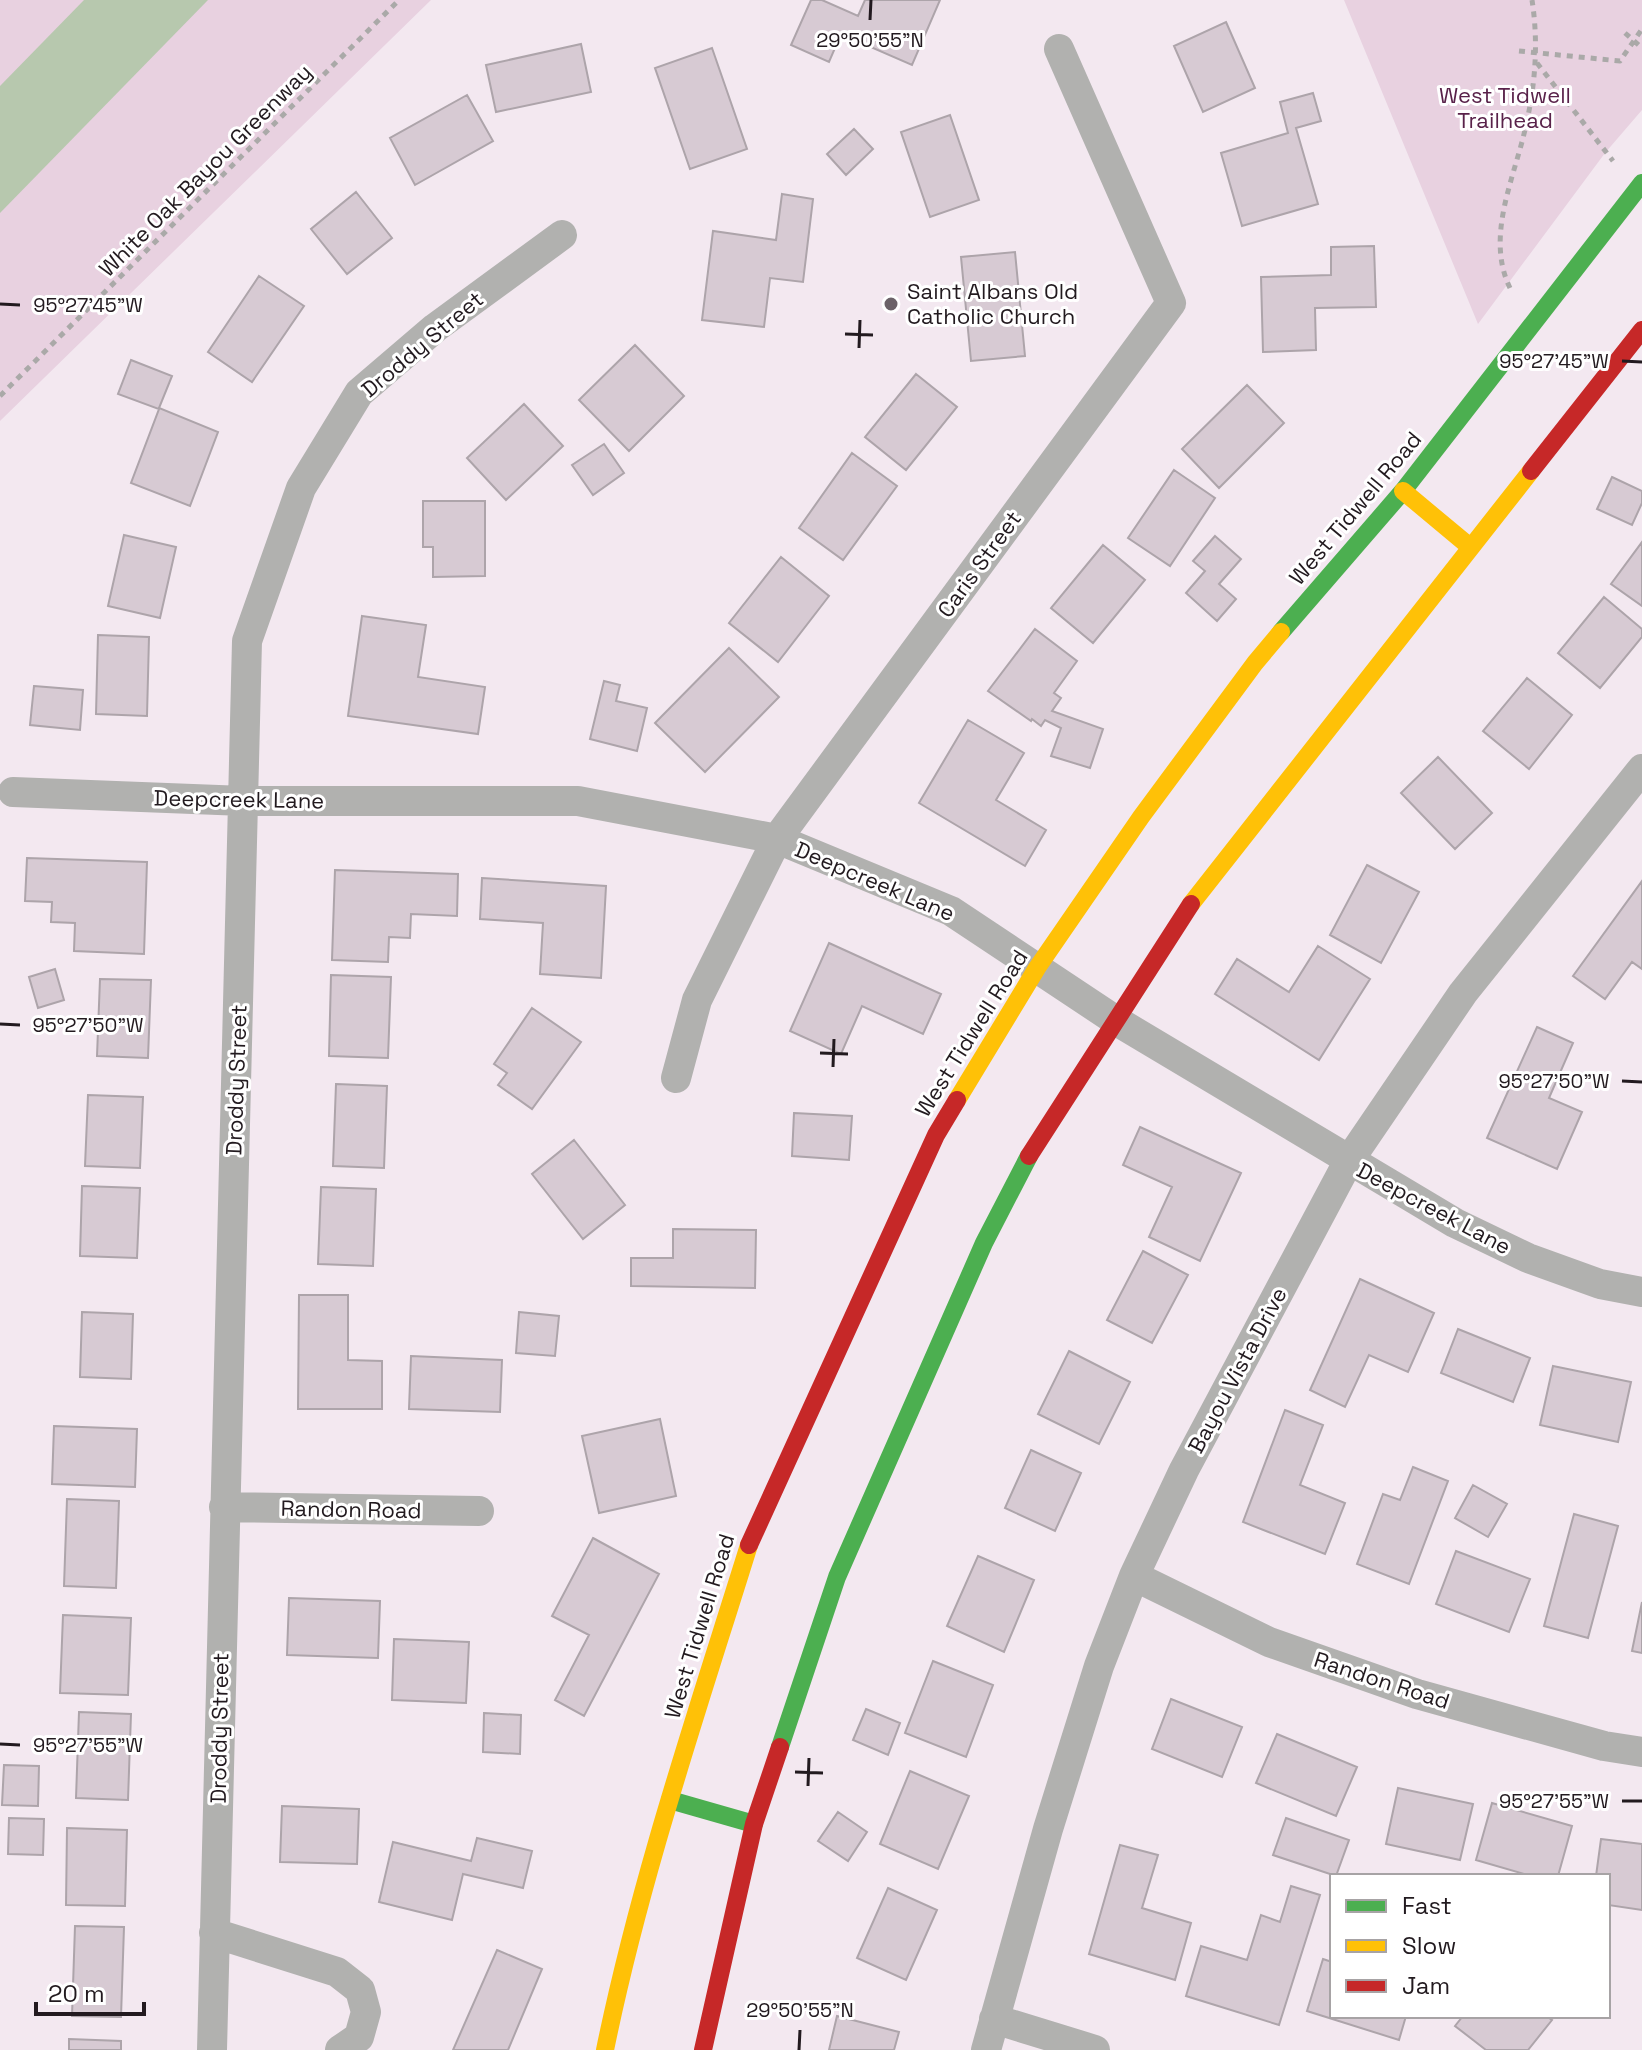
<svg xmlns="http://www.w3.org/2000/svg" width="1642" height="2050" viewBox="0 0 1642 2050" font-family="'Space Grotesk',sans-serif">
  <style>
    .green { fill: #e8d1e0 }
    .water { fill: #b7c8ae }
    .building { fill: #d7cad3; stroke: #ada4aa; stroke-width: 2 }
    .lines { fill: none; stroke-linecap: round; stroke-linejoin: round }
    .path { stroke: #aaa9a8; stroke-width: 5; stroke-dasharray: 6 6; stroke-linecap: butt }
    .street { stroke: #b1b1af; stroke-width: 30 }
    .fast { stroke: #4caf50; stroke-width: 18 }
    .slow { stroke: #ffc107; stroke-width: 18 }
    .jam { stroke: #c62828; stroke-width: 18 }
    .ticks { fill: none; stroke: #221a1f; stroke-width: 3 }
    .poi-dot { fill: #6b6268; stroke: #fff; stroke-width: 3 }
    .labels { text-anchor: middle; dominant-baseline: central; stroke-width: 6; stroke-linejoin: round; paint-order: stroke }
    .park-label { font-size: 22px; fill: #59224a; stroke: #fff }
    .street-label { font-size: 22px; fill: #221a1f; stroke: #fff }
    .poi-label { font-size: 22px; fill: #221a1f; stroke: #fff; text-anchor: start }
    .ticks-label { font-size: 20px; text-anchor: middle; fill: #221a1f; stroke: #fff; stroke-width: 6; stroke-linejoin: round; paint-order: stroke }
  </style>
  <rect width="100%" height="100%" fill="#f3e8f0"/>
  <path class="green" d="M0 0H431L0 421Z
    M1344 0H1642V110L1605 153 1478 324Z"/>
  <path class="water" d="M84 0H208L0 213V86Z"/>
  <path class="building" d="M811 0H822L858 16 865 0H940L912 65 841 34 829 62 791 45Z
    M1226 22 1255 88 1203 112 1174 46Z
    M581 44 591 92 496 112 486 65Z
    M712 48 747 149 690 169 655 68Z
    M1313 93 1321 121 1296 128 1318 204 1242 226 1221 153 1288 133 1280 102Z
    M467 95 493 141 415 185 390 138Z
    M950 115 979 200 930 217 901 132Z
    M854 129 873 149 846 175 827 154Z
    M356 192 392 238 347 274 311 229Z
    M782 194 813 199 803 282 770 278 764 327 702 320 713 231 776 240Z
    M1374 246 1376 307 1315 308 1316 350 1263 352 1261 277 1331 275V247Z
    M1015 252 1025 356 971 361 961 257Z
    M259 276 304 306 252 382 208 352Z
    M635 345 684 396 629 451 579 400Z
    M131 360 172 376 159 408 218 432 190 506 131 483 159 409 118 394Z
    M916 374 957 407 906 470 865 437Z
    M1247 385 1284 423 1219 488 1182 449Z
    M524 404 563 446 506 500 467 458Z
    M604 444 624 473 593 495 572 465Z
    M852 453 897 486 843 560 799 528Z
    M1174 470 1215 498 1170 566 1128 538Z
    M1612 477 1642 491V503L1632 525 1597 509Z
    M423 501H485V576L433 577V547H423Z
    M124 535 176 547 160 618 108 606Z
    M1215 536 1241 559 1219 584 1236 599 1217 621 1186 593 1205 571 1193 561Z
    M1642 542V606L1611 584Z
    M1103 545 1145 580 1093 643 1051 608Z
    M781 557 829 596 778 662 729 623Z
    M1604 597 1642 629V637L1600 688 1558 653Z
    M362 616 426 625 418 677 485 687 478 734 348 716Z
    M1035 629 1077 661 1054 693 1061 698 1052 711 1103 729 1090 768 1051 756 1061 728 1045 720 1041 726 1032 719 1031 721 988 691Z
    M98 635 149 637 147 716 96 714Z
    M729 648 779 697 705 772 655 723Z
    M1527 678 1572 715 1529 769 1483 731Z
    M604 681 620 685 616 701 647 708 637 751 590 739Z
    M34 686 83 690 80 730 30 725Z
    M968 720 1024 753 996 800 1046 830 1025 866 919 803Z
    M1438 757 1492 813 1455 849 1401 793Z
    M27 858 147 862 144 954 74 951 75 923 51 922 52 902 25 901Z
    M1367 865 1419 892 1381 963 1330 935Z
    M335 870 458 874 457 916 411 914 410 938 389 937 388 962 332 960Z
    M482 878 606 886 601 978 540 974 543 923 480 919Z
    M1642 881V969L1632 962 1605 999 1573 976Z
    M829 943 941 994 923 1034 862 1006 841 1054 790 1031Z
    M1318 946 1370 979 1319 1060 1215 994 1237 959 1289 992Z
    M55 969 64 1000 38 1008 29 977Z
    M331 975 391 977 388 1058 329 1056Z
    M100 979 151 980 148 1058 97 1056Z
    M532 1008 581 1042 532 1109 498 1085 507 1073 494 1064Z
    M1537 1027 1573 1043 1549 1098 1582 1112 1557 1169 1487 1138Z
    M336 1084 387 1086 384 1168 333 1166Z
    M88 1095 143 1097 140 1168 85 1166Z
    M794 1113 852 1116 849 1160 792 1156Z
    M1140 1127 1241 1173 1200 1261 1149 1237 1172 1187 1123 1165Z
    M574 1140 625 1205 583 1239 532 1174Z
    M82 1186 140 1188 137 1258 80 1256Z
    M321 1187 376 1189 373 1266 318 1264Z
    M673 1229 756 1230 755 1288 631 1286V1258H673Z
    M1143 1251 1188 1275 1152 1343 1107 1320Z
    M1360 1279 1434 1313 1408 1372 1369 1355 1345 1407 1310 1390Z
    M299 1295H348V1360L382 1361V1409H298Z
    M82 1312 133 1314 131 1379 80 1377Z
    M519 1312 559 1316 555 1356 516 1353Z
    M1458 1329 1530 1358 1513 1402 1441 1373Z
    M1069 1351 1130 1382 1099 1444 1038 1414Z
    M411 1356 502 1360 500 1412 409 1409Z
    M1553 1366 1631 1382 1618 1442 1540 1425Z
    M1285 1410 1323 1425 1300 1485 1345 1503 1325 1554 1243 1522Z
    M660 1419 676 1496 599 1513 582 1436Z
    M54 1426 137 1429 135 1487 52 1484Z
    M1031 1450 1081 1473 1055 1531 1005 1508Z
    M1413 1467 1448 1481 1409 1584 1357 1564 1383 1494 1400 1500Z
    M1473 1485 1507 1504 1488 1537 1455 1518Z
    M67 1499 119 1501 116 1588 64 1586Z
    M1574 1514 1618 1526 1588 1638 1544 1626Z
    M593 1538 659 1574 584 1716 555 1700 589 1635 552 1616Z
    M1456 1551 1530 1579 1509 1632 1436 1604Z
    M978 1556 1034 1580 1004 1652 947 1626Z
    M289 1598 380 1601 378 1658 287 1655Z
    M1642 1602V1653L1632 1651Z
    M63 1615 131 1618 128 1695 60 1693Z
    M394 1639 469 1642 466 1703 392 1700Z
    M933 1661 993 1685 966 1757 905 1733Z
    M1171 1699 1242 1727 1222 1777 1152 1749Z
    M866 1709 900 1723 888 1755 853 1740Z
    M79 1712 131 1714 128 1800 76 1798Z
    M484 1713 521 1715 520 1754 483 1752Z
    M1277 1734 1357 1767 1336 1816 1256 1783Z
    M4 1765 39 1766 38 1806 2 1805Z
    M910 1771 969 1796 938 1869 880 1844Z
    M1398 1788 1473 1804 1460 1860 1386 1844Z
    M1492 1803 1572 1826 1558 1876H1531L1476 1860Z
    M282 1806 359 1809 357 1864 280 1862Z
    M838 1812 867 1832 848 1861 818 1841Z
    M9 1818 44 1819 43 1855 8 1854Z
    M1286 1818 1349 1840 1336 1876 1273 1855Z
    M67 1828 127 1830 125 1906 66 1905Z
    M477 1838 532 1851 523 1888 463 1874 452 1920 379 1902 393 1842 471 1861Z
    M1601 1839 1642 1844V1910L1608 1905V1876H1596Z
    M1120 1845 1158 1855 1142 1908 1191 1923 1175 1980 1089 1954Z
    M1291 1886 1320 1895 1279 2025 1186 1996 1201 1946 1247 1960 1261 1915 1280 1922Z
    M888 1888 937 1910 906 1980 857 1958Z
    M75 1926 124 1927 121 2017 72 2016Z
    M497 1950 542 1969 508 2050H453Z
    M1323 1959 1332 1962V2016H1406L1399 2040 1307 2011Z
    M837 2016 899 2032 894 2050H829Z
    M1463 2016H1546L1552 2020 1528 2050H1486L1455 2026Z
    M69 2039 121 2041V2050H69Z"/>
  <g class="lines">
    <path class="path" d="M1625 33 1642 48
      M1519 51 1620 61 1642 29
      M1537 63 1613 161
      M1510 288C1486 239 1512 183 1524 134 1535 89 1539 45 1532 0
      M0 396 399 0"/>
    <path class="street" d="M13 792 244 801H578L777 839 951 911 1115 1020 1455 1223 1528 1258 1600 1284 1642 1292
      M676 1078 697 1000 777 839 1171 303 1059 49
      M224 1507 479 1511
      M1134 1576 1269 1642 1417 1694 1604 1746 1642 1752
      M214 1933 337 1972 360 1990 366 2012 359 2037 340 2050
      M994 2019 1095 2050
      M212 2050 247 641 301 488 359 393 435 328 562 235
      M986 2050 1048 1829 1099 1666 1134 1576 1184 1470 1348 1162 1463 993 1642 769"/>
    <path class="fast" d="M1281 632 1403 491 1642 183
      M780 1747 837 1577 984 1243 1029 1156
      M670 1800 754 1824"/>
    <path class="slow" d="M1403 491 1469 546
      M1191 904 1531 471
      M957 1100 1037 968 1141 817 1255 663 1281 632
      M605 2050C640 1879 697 1712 749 1545"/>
    <path class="jam" d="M1531 471 1642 330
      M1029 1156 1191 904
      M749 1545 936 1135 957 1100
      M703 2050 754 1824 780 1747"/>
  </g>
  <path class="ticks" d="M870 20 871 0M0 304 20 305M845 334 873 335M859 348 860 320M1622 361 1642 362M0 1024 20 1025M820 1053 848 1054M833 1067 834 1039M1622 1081 1642 1082M0 1744 20 1745M795 1772 823 1773M808 1786 809 1758M1622 1801H1642M799 2050 800 2030"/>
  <circle class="poi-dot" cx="891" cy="304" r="8"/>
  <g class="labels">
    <g class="park-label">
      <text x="1505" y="95">West Tidwell<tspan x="1505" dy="25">Trailhead</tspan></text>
    </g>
    <g class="street-label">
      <text transform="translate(205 170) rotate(-45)">White Oak Bayou Greenway</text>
      <text transform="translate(422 344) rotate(-40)">Droddy Street</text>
      <text transform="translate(1355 508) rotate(-50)">West Tidwell Road</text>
      <text transform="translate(979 564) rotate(-54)">Caris Street</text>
      <text transform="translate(239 799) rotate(1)">Deepcreek Lane</text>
      <text transform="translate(875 881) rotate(23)">Deepcreek Lane</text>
      <text transform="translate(971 1033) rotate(-58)">West Tidwell Road</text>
      <text transform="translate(236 1080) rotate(-88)">Droddy Street</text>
      <text transform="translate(1434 1208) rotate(28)">Deepcreek Lane</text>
      <text transform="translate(1237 1370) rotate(-62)">Bayou Vista Drive</text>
      <text transform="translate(351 1509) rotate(1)">Randon Road</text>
      <text transform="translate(699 1626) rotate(-73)">West Tidwell Road</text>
      <text transform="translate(1382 1680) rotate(18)">Randon Road</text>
      <text transform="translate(219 1728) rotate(-89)">Droddy Street</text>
    </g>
    <g class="poi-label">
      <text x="907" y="291">Saint Albans Old<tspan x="907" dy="25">Catholic Church</tspan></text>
    </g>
  </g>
  <g class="ticks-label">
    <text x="870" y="47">29°50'55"N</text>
    <text x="88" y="312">95°27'45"W</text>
    <text x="1554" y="368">95°27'45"W</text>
    <text x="88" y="1032">95°27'50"W</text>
    <text x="1554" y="1088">95°27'50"W</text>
    <text x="88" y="1752">95°27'55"W</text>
    <text x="1554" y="1808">95°27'55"W</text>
    <text x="800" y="2017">29°50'55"N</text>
  </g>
  <rect x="1330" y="1874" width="280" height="144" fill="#ffffff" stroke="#a7a3a5" stroke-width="2"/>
  <rect x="1346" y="1900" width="40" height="12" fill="#4caf50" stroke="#a7a3a5" stroke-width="2"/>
  <text x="1402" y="1914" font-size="24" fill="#221a1f">Fast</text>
  <rect x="1346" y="1940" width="40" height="12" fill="#ffc107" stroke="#a7a3a5" stroke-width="2"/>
  <text x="1402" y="1954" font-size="24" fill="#221a1f">Slow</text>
  <rect x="1346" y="1980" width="40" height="12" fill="#c62828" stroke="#a7a3a5" stroke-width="2"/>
  <text x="1402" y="1994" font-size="24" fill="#221a1f">Jam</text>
  <path d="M36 2002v12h108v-12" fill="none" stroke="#221a1f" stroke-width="4"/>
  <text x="48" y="2002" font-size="24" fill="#221a1f" stroke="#ffffff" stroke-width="6" paint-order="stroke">20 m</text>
</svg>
